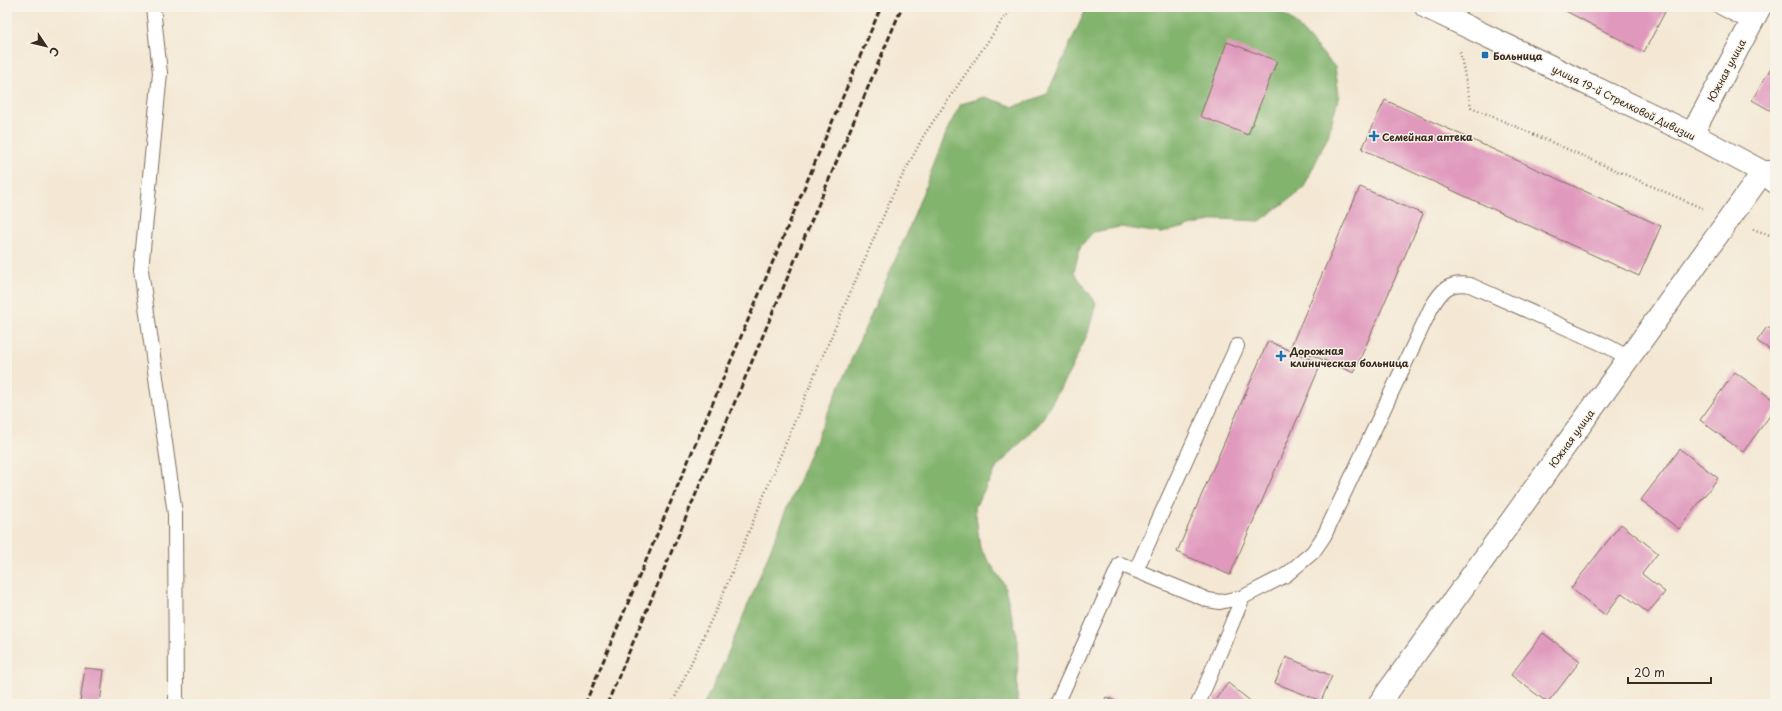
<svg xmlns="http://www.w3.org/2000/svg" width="1782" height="711" viewBox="0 0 1782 711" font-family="'Playpen Sans',sans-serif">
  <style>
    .forest { fill: #83b46e; stroke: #5f6f46 }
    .building { fill: #e099bd }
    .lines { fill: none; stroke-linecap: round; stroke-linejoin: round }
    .service-casing { stroke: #7c6c5e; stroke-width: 16 }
    .minor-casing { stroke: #7c6c5e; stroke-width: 24 }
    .tertiary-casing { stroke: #7c6c5e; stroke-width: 24 }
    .path { stroke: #7c6c5e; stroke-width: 2.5; stroke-dasharray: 1 3; stroke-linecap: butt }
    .service { stroke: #fff; stroke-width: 14 }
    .minor { stroke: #fff; stroke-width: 22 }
    .tertiary { stroke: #fff; stroke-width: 22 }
    .rail { stroke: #3b2a1e; stroke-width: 3; stroke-dasharray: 6 3; stroke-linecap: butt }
    .poi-dot { fill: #1f6fb2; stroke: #f7f3e8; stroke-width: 1.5 }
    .labels { text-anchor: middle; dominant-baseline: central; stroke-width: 3; stroke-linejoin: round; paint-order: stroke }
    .poi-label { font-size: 10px; font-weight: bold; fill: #3b2a1e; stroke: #f7f3e8; text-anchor: start }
    .street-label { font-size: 10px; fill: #3b2a1e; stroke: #f7f3e8 }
  </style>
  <rect width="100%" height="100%" fill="#f7f3e8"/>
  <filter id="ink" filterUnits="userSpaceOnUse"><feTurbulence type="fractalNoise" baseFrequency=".025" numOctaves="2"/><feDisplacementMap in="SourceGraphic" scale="8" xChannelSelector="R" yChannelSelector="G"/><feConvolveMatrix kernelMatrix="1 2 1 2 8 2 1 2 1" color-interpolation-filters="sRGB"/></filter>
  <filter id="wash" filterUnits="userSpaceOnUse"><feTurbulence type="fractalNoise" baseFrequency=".012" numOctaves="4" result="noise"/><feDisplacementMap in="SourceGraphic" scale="16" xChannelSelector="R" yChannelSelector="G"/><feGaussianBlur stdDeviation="0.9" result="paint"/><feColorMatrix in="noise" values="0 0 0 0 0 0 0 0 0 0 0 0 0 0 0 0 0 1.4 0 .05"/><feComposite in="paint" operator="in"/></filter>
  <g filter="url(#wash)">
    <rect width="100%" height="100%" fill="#f4e8d4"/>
    <path class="forest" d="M1087 7H1271L1290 18 1335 67 1339 95 1328 136 1303 189 1260 221 1219 219 1161 233 1120 227 1093 232 1080 247 1074 272 1096 303 1088 333 1069 373 1040 423 997 467 975 507 980 548 1004 584 1018 640 1017 704H704L724 663 811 451 907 233 949 126 961 104 985 97 1014 107 1047 94Z"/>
    <g id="blocks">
      <path class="building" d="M1558 7H1659L1666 10 1644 52Z
        M1227 42 1277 61 1248 135 1200 116Z
        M1775 61V113L1752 100Z
        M1385 100 1661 226 1639 276 1362 149Z
        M1360 187 1423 214 1354 373 1291 346Z
        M1767 327 1775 332V353L1757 341Z
        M1268 341 1321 364 1230 575 1177 552Z
        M1735 372 1775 401V409L1743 452 1700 420Z
        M1680 449 1718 478 1679 529 1641 500Z
        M1621 524 1658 553 1642 574 1665 592 1648 613 1622 593 1605 615 1571 588Z
        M1543 633 1580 661 1548 703 1511 675Z
        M1286 657 1332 676 1321 701 1275 683Z
        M85 668 104 670 100 704 80 702Z
        M1228 683 1254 704H1212Z
        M1106 697 1122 704H1103Z"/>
    </g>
  </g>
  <g filter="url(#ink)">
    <use href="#blocks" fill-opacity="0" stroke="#7c6c5e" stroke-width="1"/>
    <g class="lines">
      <defs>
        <path id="service" d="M153 7 160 73 141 270 175 514 176 704
          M1720 7 1751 23
          M1136 570 1237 346
          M1057 704 1120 564 1208 600 1220 602 1243 597 1286 575 1313 552 1324 536 1431 308C1441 291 1448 281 1470 285L1607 346 1629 358
          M1198 704 1243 597"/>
        <path id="minor" d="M1692 134 1760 7
          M1379 704 1763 172H1775"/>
        <path id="tertiary" d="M1426 7 1692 134 1763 172 1775 182"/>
      </defs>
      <use href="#service" class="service-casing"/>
      <use href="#minor" class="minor-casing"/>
      <use href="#tertiary" class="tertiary-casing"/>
      <path class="path" d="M1460 52 1471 107 1704 209
        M1753 229 1775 237
        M672 704 720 601 799 411 893 194 924 135 1001 22 1013 7"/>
      <use href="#service" class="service"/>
      <use href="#minor" class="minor"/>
      <use href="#tertiary" class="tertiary"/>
      <path class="rail" d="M585 704 881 7
        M607 704 902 7"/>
    </g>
  </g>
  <g class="poi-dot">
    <rect x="1481" y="51" width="8" height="8" rx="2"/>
    <path d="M1372 130h4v4h4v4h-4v4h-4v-4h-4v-4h4z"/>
    <path d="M1279 350h4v4h4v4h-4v4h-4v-4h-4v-4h4z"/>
  </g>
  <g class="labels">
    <g class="poi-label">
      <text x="1493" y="55">Больница</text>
      <text x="1382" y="136">Семейная аптека</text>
      <text x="1290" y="350">Дорожная<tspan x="1290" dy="12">клиническая больница</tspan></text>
    </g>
    <g class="street-label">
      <text transform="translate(1726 70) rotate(-62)">Южная улица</text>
      <text transform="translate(1624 102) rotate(26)">улица 19-й Стрелковой Дивизии</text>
      <text transform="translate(1571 438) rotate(-54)">Южная улица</text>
    </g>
  </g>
  <rect width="1782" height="711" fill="none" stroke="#f7f3e8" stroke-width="24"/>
  <g transform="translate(46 46) rotate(125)" stroke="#f7f3e8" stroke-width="3" paint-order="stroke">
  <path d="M0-3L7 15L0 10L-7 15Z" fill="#3b2a1e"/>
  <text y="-6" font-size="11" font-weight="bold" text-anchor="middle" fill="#3b2a1e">С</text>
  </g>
  <path d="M1628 677v6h83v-6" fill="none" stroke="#3b2a1e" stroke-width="2"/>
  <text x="1634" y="677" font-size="12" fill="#3b2a1e" stroke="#f7f3e8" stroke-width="3" paint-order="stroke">20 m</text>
</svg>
